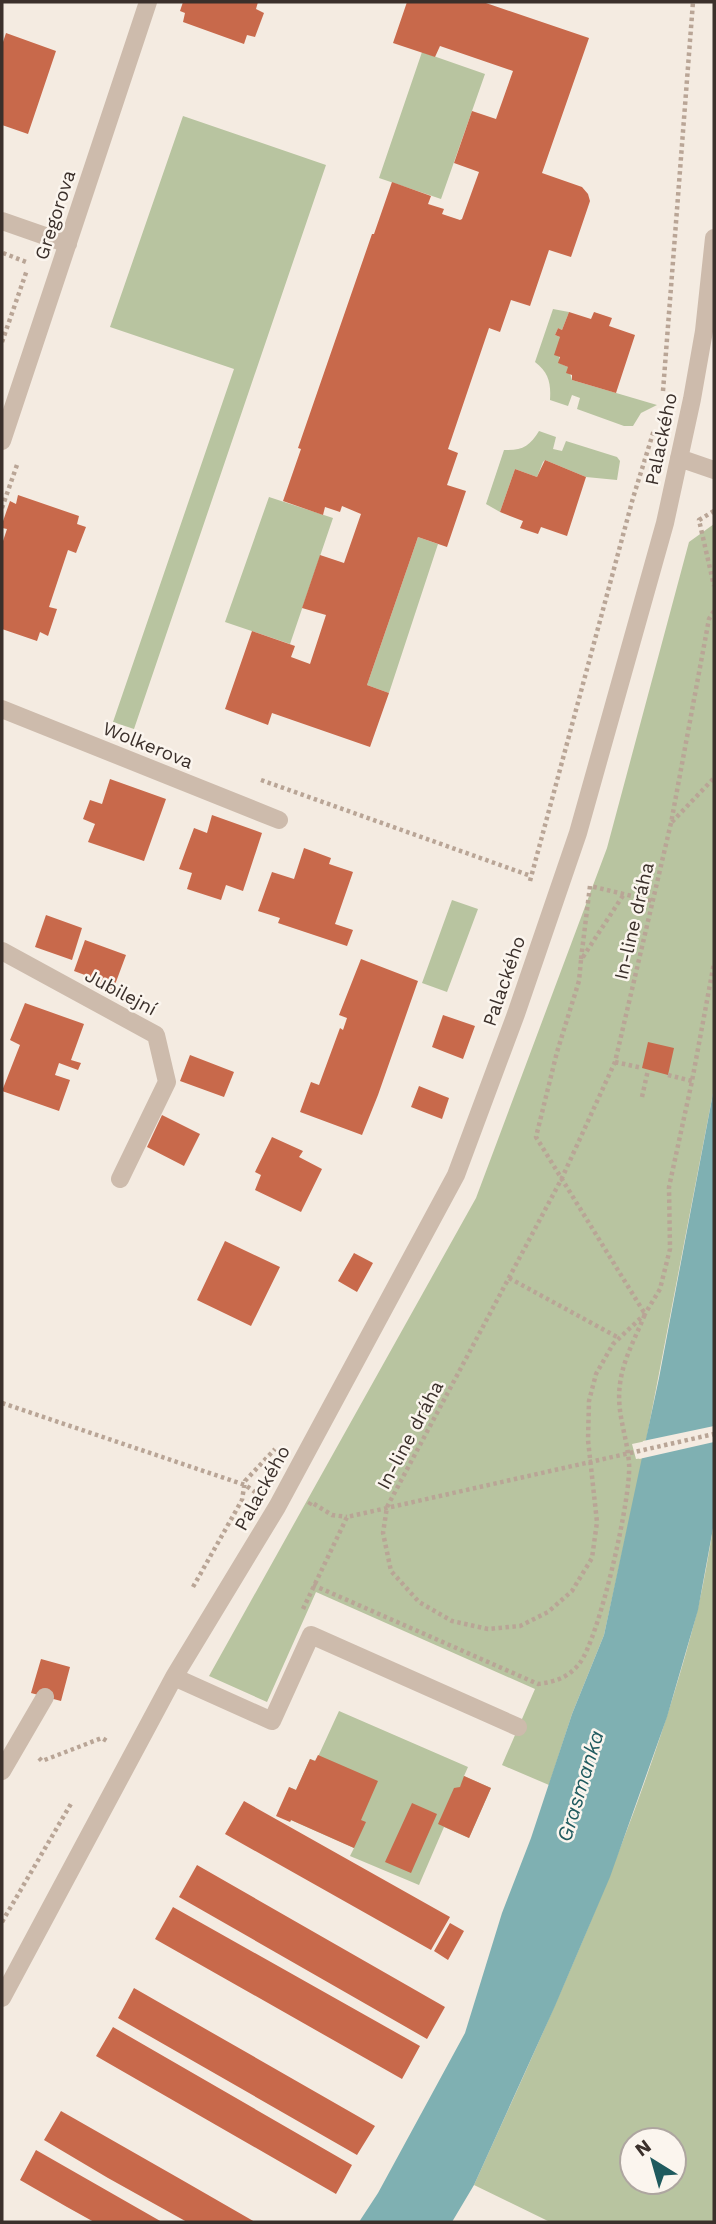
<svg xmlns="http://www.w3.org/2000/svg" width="716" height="2224" viewBox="0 0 716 2224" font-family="'Work Sans',sans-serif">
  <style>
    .green { fill: #b8c4a0; fill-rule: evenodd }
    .water { fill: #7fb0b2 }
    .pier { fill: #f4ebe1 }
    .building { fill: #c8694b }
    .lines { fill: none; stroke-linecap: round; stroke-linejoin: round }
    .path { stroke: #b9a596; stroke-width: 4.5; stroke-dasharray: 3.5 3.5; stroke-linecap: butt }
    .minor { stroke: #cdbbac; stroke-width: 18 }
    .labels { text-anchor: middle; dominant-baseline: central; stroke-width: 5; stroke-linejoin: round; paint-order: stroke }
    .street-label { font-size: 19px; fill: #3b302b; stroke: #fbf5ee }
    .water-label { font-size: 21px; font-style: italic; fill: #1f5a5e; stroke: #fbf5ee }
  </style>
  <rect width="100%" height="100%" fill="#f4ebe1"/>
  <path class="green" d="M422 52 485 74 441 199 379 178Z
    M183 116 326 165 134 729 113 722 234 369 110 327Z
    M553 309 569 312 562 330 558 328 555 335 560 337 559 363 568 367 572 380 657 405 641 413 633 426H624L577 409 580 398 572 395 568 406 550 400C551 383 549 373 535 362Z
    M539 431 556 437 553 449 562 451 566 441 617 457 620 461 617 480 586 477 545 460 543 462 537 477 515 469 500 512 486 504 504 450C522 451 530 446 539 431Z
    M269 497 333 518 290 644 225 622Z
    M714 524V1088L646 1441 632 1444 636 1459 643 1458 604 1635 572 1714 549 1785 502 1765 535 1689 316 1592 267 1702 209 1676 476 1198 607 848 689 542Z
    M418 537 438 544 389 693 367 685Z
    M452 900 478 909 447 992 422 983Z
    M714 1523V2222H550L474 2185C559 1998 646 1811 697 1612 704 1583 709 1552 714 1523ZM632 2140H674V2182H632Z
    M339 1711 468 1767 464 1776 491 1788 469 1838 444 1827 419 1885 350 1856 354 1848 291 1820 290 1822 289 1787 296 1790 310 1759 316 1761Z"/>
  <path class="water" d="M714 1088V1523L698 1610 667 1717 610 1877 555 2006 474 2185 452 2222H359L378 2193 465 2033 502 1913 531 1838 572 1714 604 1635 659 1378Z"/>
  <path class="pier" d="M714 1426V1442L639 1459 643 1441Z"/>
  <path class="building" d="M183 2H258L256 9 264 13 255 37 247 35 244 44 183 22 185 13 180 11Z
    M407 2H483L589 38 542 173 582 187 588 194 590 201 571 257 549 250 530 306 511 300 500 332 489 328 448 449 458 453 447 485 466 491 447 547 418 537 367 685 389 693 370 747 272 713 268 725 225 709 252 631 295 646 291 657 310 664 326 615 302 608 320 555 344 563 361 514 342 506 340 512 325 507 323 515 283 501 301 449 298 448 372 234H374L392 182 431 196 428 204 444 209 442 214 460 220 462 219 479 172 454 163 472 111 496 119 513 71 440 46 435 57 393 43Z
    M6 33 56 51 28 134 2 125V45Z
    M569 312 591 319 594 312 612 318 609 326 635 335 616 393 572 380V375L566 373 568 367 558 363 560 357 554 355 560 337 555 335 558 328 562 330Z
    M545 460 586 477 567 536 541 527 538 534 520 528 523 521 500 512 515 469 537 477Z
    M18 495 79 516 77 524 86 527 76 553 68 550 49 607 57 609 48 636 40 632 37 641 2 629V544L7 529 2 528V524L10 501 16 504Z
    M110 779 166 799 144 861 88 842 95 824 83 819 90 800 102 804Z
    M212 815 262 833 243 891 226 885 221 900 187 889 192 873 179 869 194 828 207 833Z
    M304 848 331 858 329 864 353 872 335 924 353 930 347 946 278 923 280 918 258 911 272 872 294 879Z
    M46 915 82 928 72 960 35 947Z
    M85 940 126 955 113 990 92 982 93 978 74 971Z
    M361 959 418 981 378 1095 362 1135 300 1112 311 1082 319 1085 340 1028 343 1030 347 1018 339 1015Z
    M25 1003 84 1024 71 1060 81 1063 78 1070 59 1063 55 1075 70 1080 59 1111 2 1091 20 1045 10 1040Z
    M443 1015 475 1026 463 1059 432 1047Z
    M648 1042 674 1048 668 1075 642 1068Z
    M190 1055 234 1072 224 1097 180 1081Z
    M419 1086 449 1098 442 1119 411 1107Z
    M162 1115 200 1134 184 1166 147 1147Z
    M272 1137 303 1151 299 1157 322 1169 301 1212 255 1190 261 1175 255 1172Z
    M225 1241 280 1267 251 1326 197 1300Z
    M354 1253 373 1263 357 1292 338 1281Z
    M41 1659 70 1667 61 1701 31 1693Z
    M318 1755 378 1781 361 1820 366 1822 354 1848 291 1820 290 1822 276 1816 289 1787 296 1790 310 1759 315 1761Z
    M464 1776 491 1788 469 1838 438 1824 454 1788 460 1787Z
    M244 1801 450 1917 431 1950 225 1834Z
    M412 1803 437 1814 411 1873 385 1862Z
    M197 1865 445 2007 427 2039 179 1897Z
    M173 1907 420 2046 402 2079 155 1939Z
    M450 1923 464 1931 448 1960 434 1951Z
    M134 1988 375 2126 357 2155 118 2018Z
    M113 2027 352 2165 336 2194 96 2056Z
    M61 2111 182 2180 255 2222H187L108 2178 44 2140Z
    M36 2150 162 2222H94L67 2207 20 2180Z"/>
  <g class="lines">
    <path class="path" d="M3 253 29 263
      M2 342 27 270
      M663 391 693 2
      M2 508 18 462
      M714 511 699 520 714 586
      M714 611 709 619 671 823 615 1062 562 1178 387 1507 383 1533 391 1571 419 1602 452 1621 488 1629 520 1626 548 1612 572 1591 592 1558 597 1522 588 1440 589 1401 596 1374 613 1344 645 1314 660 1289 670 1249 669 1187 692 1081 714 963
      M261 780 531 876
      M672 822 714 778
      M530 881 633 498 654 430
      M581 959 590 886 653 901
      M615 1062 642 1068
      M668 1075 692 1081
      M642 1097 648 1070
      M509 1278 619 1338
      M2 1403 245 1485 255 1492
      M309 1505 311 1502 332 1515 347 1517
      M313 1585 538 1684C554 1682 568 1678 579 1664 599 1640 632 1495 629 1463 627 1435 616 1413 620 1384 623 1359 636 1337 645 1314L536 1137 557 1052 579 981 581 960 624 894
      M193 1587 242 1500 245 1481 275 1449
      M303 1609 347 1517 714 1434
      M39 1758 42 1761 102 1738 107 1741
      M2 1922 72 1802"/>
    <path class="minor" d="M2 221 68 244
      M2 441 148 2
      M679 458 714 470
      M2 709 279 820
      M2 951 156 1035 167 1082 120 1179
      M174 1677 272 1721 311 1635 518 1727
      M2 1771 45 1697
      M2 1998 174 1677 277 1507 456 1175 516 1014 578 833 665 523 692 399 704 331 714 238"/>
  </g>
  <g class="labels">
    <g class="street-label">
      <text transform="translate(55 215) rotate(-72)">Gregorova</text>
      <text transform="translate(661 439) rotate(-78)">Palackého</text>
      <text transform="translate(148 745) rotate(22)">Wolkerova</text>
      <text transform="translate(634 921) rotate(-77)">In-line dráha</text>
      <text transform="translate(504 981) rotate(-71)">Palackého</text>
      <text transform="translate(121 992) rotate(28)">Jubilejní</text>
      <text transform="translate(410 1435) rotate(-62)">In-line dráha</text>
      <text transform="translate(262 1488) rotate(-61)">Palackého</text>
    </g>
    <g class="water-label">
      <text transform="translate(580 1786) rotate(-73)">Grasmanka</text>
    </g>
  </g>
  <rect width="716" height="2224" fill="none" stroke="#3b302b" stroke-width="7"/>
  <g transform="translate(653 2161) rotate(323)"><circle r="33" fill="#fbf5ee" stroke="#aea6a0" stroke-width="2"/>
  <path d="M0-5L12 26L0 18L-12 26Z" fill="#1f5a5e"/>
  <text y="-10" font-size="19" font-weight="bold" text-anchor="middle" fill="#3b302b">N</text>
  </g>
</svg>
